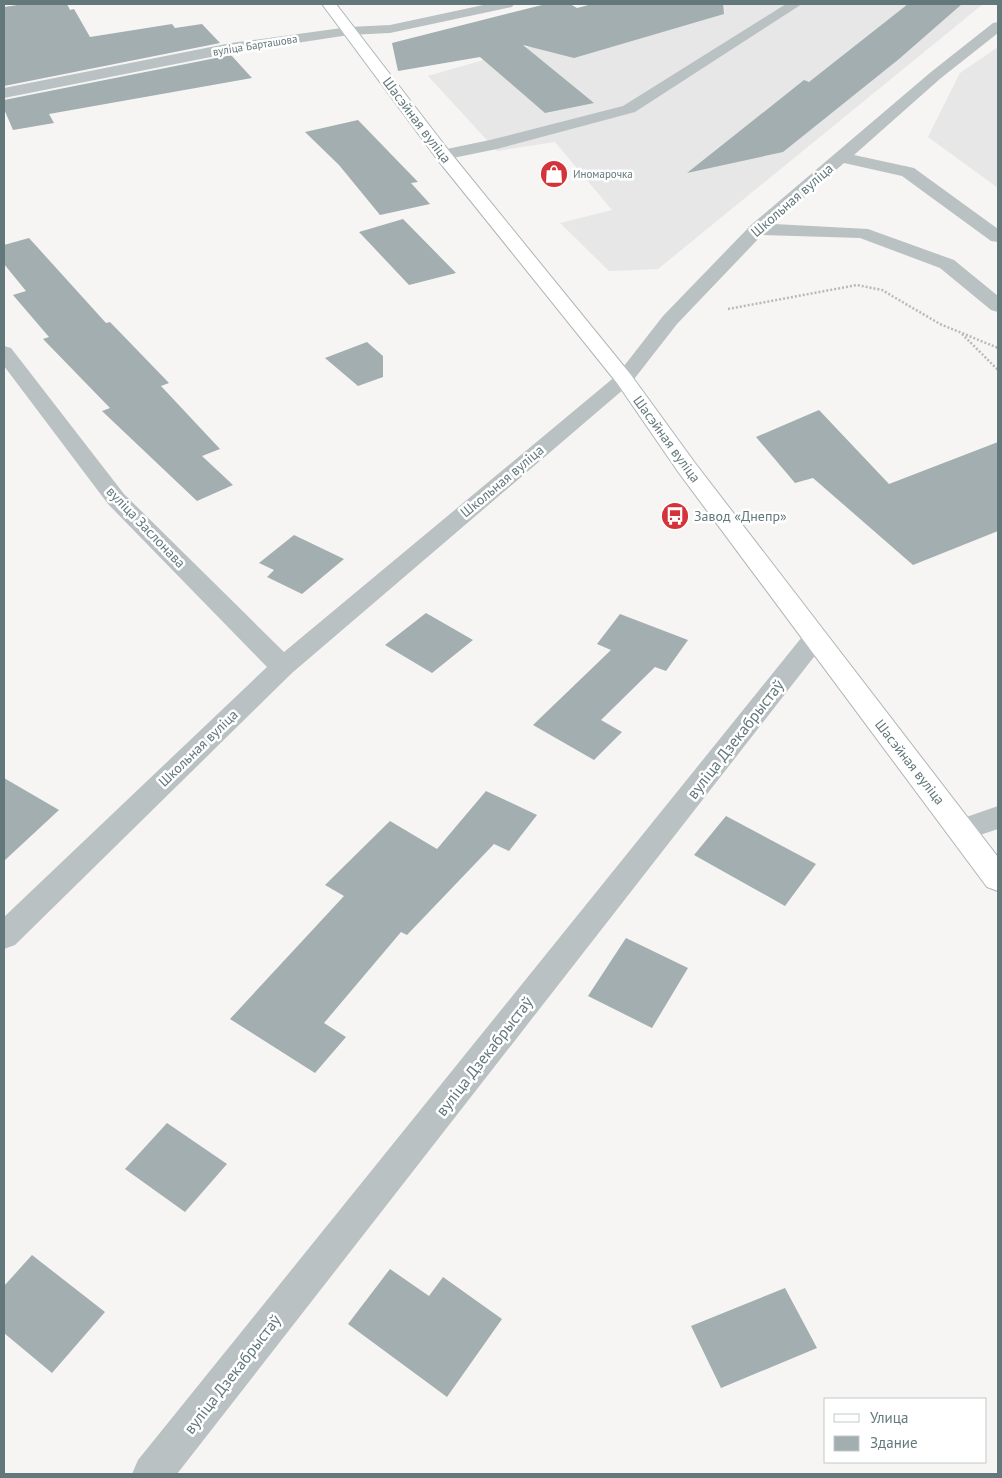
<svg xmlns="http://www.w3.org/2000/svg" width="1002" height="1478" viewBox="0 0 1002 1478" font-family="'PT Sans',sans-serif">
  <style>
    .built { fill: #e6e7e6 }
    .building { fill: #a2aeaf }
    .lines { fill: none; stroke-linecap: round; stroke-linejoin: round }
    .major-casing { stroke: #aeb5b7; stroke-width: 2 }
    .path { stroke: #b5babb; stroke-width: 2.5; stroke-dasharray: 2 2; stroke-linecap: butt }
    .minor { fill: #bac1c2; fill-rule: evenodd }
    .major { fill: #fff; fill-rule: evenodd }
    .labels { text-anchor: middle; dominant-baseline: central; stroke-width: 5; stroke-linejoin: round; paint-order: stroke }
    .far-street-label { font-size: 11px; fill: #63787b; stroke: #fff }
    .far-poi-label { font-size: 11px; fill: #63787b; stroke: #fff; text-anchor: start }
    .street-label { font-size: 14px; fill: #63787b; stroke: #fff }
    .poi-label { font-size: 14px; fill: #63787b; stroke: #fff; text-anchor: start }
    .near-street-label { font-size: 16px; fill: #63787b; stroke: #fff }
  </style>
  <rect width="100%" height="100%" fill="#f6f5f3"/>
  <path class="built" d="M676 4H983L658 269 609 271 560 223 612 210 555 142 497 151 428 76Z
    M998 47V188L928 137 960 73Z"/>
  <path class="building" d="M24 4H67L70 10 74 9 90 37 172 24 175 28 202 24 220 43 4 86V7Z
    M546 4H570L577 8 592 4H723L724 14 574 58 523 45 594 103 545 113 480 57 398 71 392 43Z
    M908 4H962L899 59 783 152 687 173 804 80 809 82Z
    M231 55 252 78 49 114 54 123 13 130 4 109V100Z
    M358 120 418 182 411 183 430 204 380 215 339 165 305 132Z
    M403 219 456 273 409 285 359 232Z
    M29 238 106 323 110 322 169 383 161 386 220 449 202 456 233 485 197 501 102 411 110 408 43 339 49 337 13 295 26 291 4 264V245Z
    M367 342 383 356V377L358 386 325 358Z
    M819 410 889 484 998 442V531L913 565 813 478 795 483 756 437Z
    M294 535 344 559 302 594 267 577 274 570 259 563Z
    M426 613 473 640 432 673 385 645Z
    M620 614 688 640 666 671 655 667 601 720 622 732 594 760 533 725 611 650 597 644Z
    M4 778 59 810 4 861Z
    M486 791 537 815 509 851 494 844 407 935 401 932 324 1023 346 1037 315 1073 230 1019 344 896 325 885 390 821 437 849Z
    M726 816 816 864 785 906 694 855Z
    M626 938 688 968 652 1028 588 996Z
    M167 1123 227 1164 185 1212 125 1169Z
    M32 1255 105 1312 52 1373 4 1333V1286Z
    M390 1269 429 1296 443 1277 502 1319 447 1397 348 1324Z
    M785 1288 817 1348 721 1388 691 1326Z"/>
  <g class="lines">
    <defs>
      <path id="major" d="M322 4H336L449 151 631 375 695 463 998 857V891L987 887 679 473 617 383 437 159Z"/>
    </defs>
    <use href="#major" class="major-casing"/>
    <path class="path" d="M728 309 857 285 882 290 940 324 998 348
      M962 334 998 370"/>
    <path class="minor" d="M488 4H514L512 7 507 8 390 33 349 35 231 53 4 98V88L231 43 349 27 390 25Z
      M786 4H802L635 112 497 149 443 160 437 159 435 155 437 151 490 140 623 106Z
      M998 22V33L941 78 854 155 914 168 998 229V242L991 241 902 176 844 163 774 224 868 229 954 260 998 296V312L991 310 940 268 860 238 762 235 677 324 631 383 292 673 15 945 4 949V917L267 667 108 504 4 366V346L11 348 124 494 284 652 617 375 663 316 751 225 931 72 993 23Z
      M815 629 824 632 828 638 824 644 177 1474H132L138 1460 806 632Z
      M998 806V829L962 841 952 838 947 830 952 822Z"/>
    <use href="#major" class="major"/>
  </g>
  <defs>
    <symbol id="shop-disc" viewBox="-11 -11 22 22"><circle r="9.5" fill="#d5333a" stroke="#fff"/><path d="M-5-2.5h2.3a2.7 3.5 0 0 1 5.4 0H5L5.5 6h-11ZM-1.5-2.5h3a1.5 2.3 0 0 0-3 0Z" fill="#fff"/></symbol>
    <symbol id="bus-disc" viewBox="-11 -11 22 22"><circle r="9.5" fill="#d5333a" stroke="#fff"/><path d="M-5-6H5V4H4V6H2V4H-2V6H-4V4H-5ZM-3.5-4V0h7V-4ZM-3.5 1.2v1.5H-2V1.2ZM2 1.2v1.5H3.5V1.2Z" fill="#fff"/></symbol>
  </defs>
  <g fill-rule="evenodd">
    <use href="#shop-disc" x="538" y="158" width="32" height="32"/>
    <use href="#bus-disc" x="659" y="500" width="32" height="32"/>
  </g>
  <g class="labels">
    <g class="far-street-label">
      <text transform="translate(255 45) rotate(-9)">вуліца Барташова</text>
    </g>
    <g class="far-poi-label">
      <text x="573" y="174">Иномарочка</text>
    </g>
    <g class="street-label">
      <text transform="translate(417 120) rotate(53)">Шасэйная вуліца</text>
      <text transform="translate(792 200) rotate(-41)">Школьная вуліца</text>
      <text transform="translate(667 439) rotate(54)">Шасэйная вуліца</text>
      <text transform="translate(502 481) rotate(-40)">Школьная вуліца</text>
      <text transform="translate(146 527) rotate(46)">вуліца Заслонава</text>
      <text transform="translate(198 748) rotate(-44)">Школьная вуліца</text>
      <text transform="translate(910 762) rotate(52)">Шасэйная вуліца</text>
    </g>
    <g class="poi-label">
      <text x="694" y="516">Завод «Днепр»</text>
    </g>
    <g class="near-street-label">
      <text transform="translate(735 739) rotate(-52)">вуліца Дзекабрыстаў</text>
      <text transform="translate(484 1056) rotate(-52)">вуліца Дзекабрыстаў</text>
      <text transform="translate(232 1374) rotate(-52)">вуліца Дзекабрыстаў</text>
    </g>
  </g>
  <rect width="1002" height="1478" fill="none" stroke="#63787b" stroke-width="10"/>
  <rect x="824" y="1398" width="162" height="65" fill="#ffffff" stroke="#c1c9ca"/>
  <rect x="834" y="1414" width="25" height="8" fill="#ffffff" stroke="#c1c9ca"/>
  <text x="870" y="1423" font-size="15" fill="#63787b">Улица</text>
  <rect x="834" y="1436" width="25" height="15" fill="#a2aeaf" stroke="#c1c9ca"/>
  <text x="870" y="1448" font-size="15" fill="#63787b">Здание</text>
</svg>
